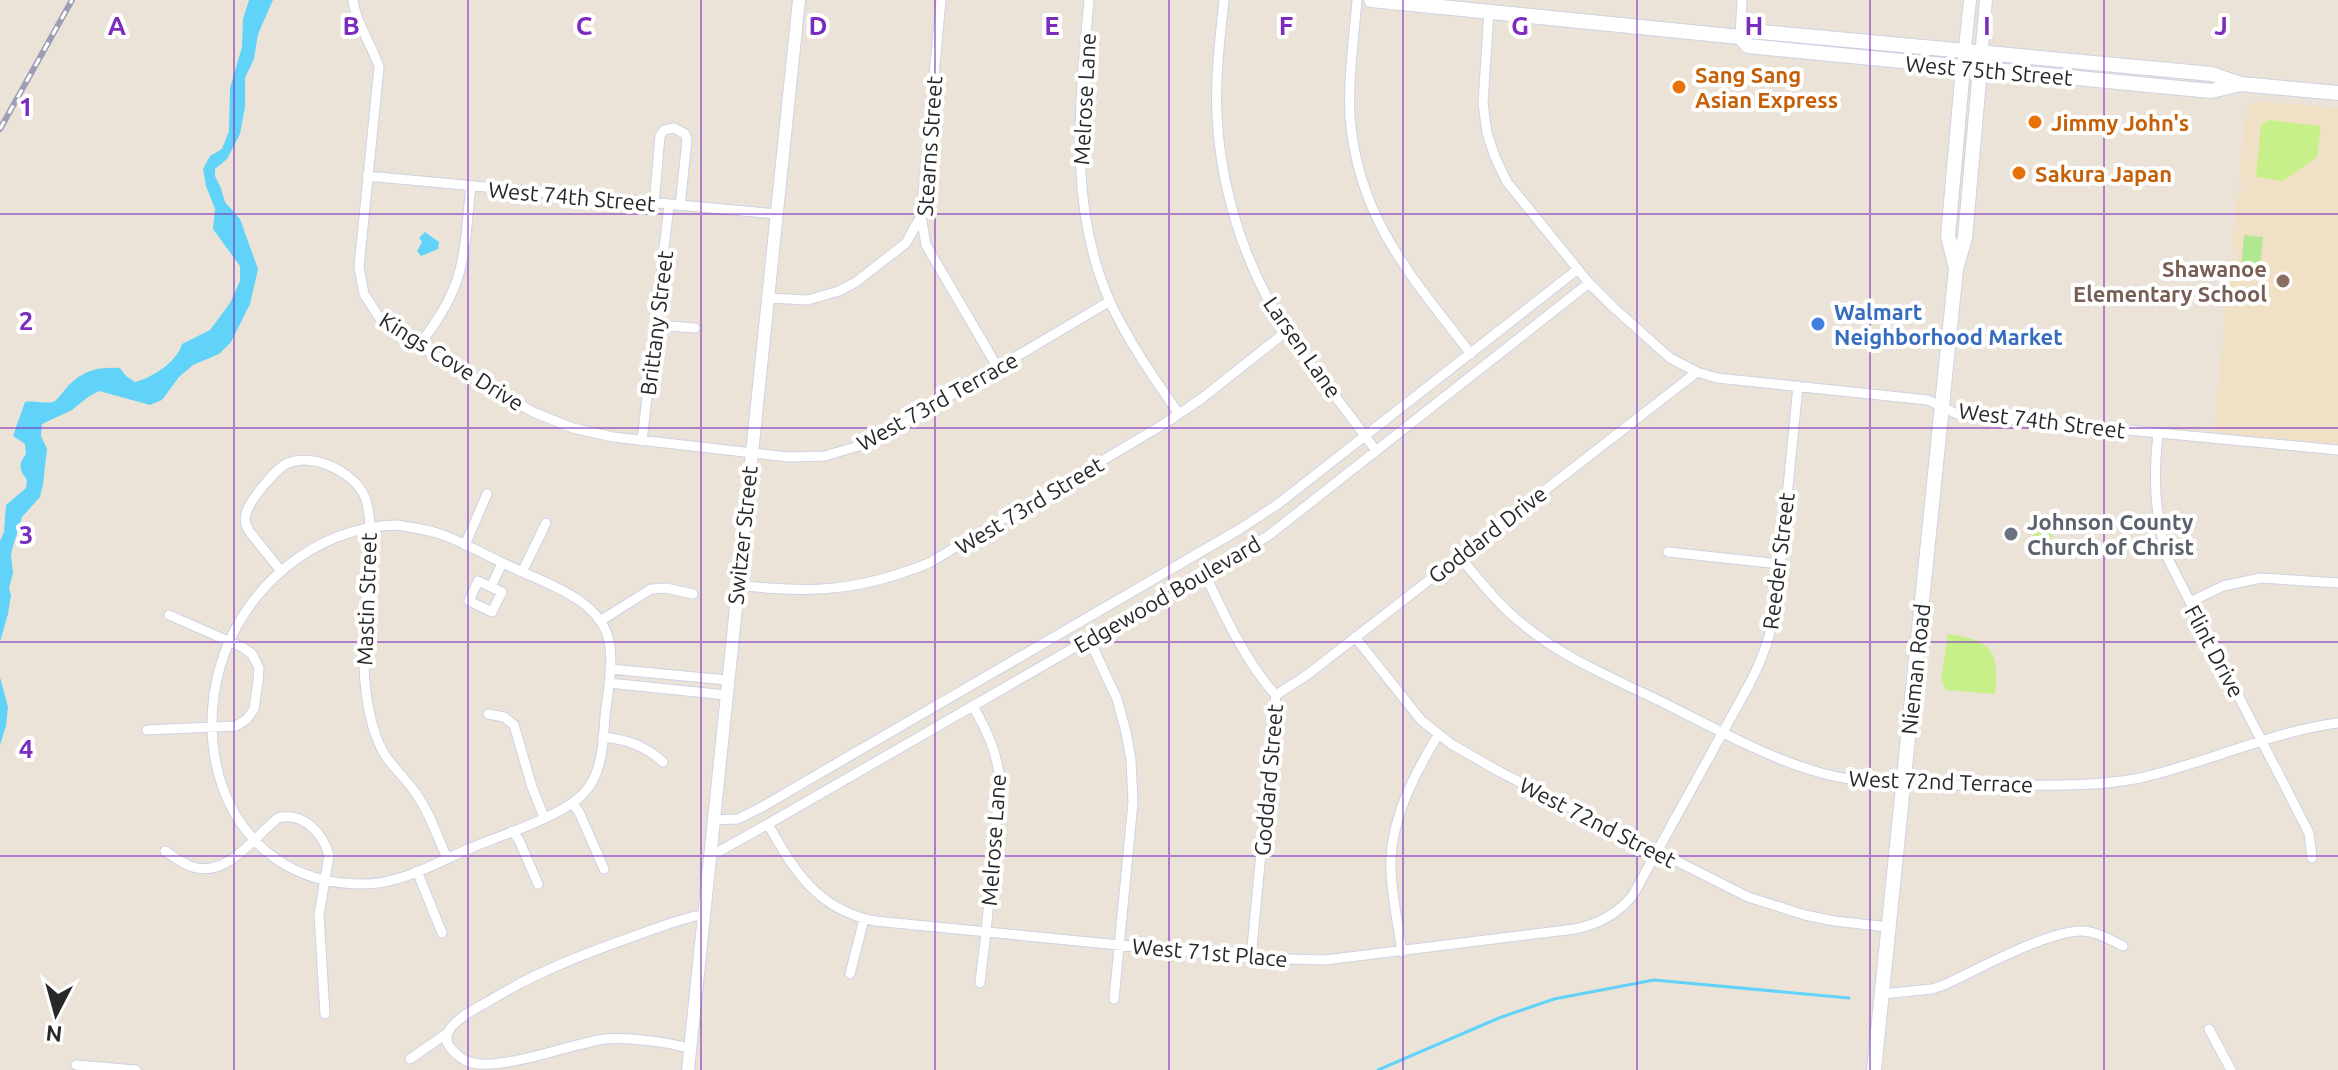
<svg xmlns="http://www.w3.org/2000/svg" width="2338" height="1070" viewBox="0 0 2338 1070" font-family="Ubuntu,sans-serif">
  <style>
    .education { fill: #f0e1c6 }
    .green { fill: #afe890 }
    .pitch { fill: #c7f08a }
    .water { fill: #62d3f8 }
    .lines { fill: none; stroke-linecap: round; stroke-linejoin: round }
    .stream { stroke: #62d3f8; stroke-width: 3 }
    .minor-casing { stroke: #ced2e3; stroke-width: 11 }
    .tertiary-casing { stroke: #ced2e3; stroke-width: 14 }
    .secondary-casing { stroke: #ced2e3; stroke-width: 16 }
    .minor { stroke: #fff; stroke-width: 9 }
    .tertiary { stroke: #fff; stroke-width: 12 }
    .secondary { stroke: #fff; stroke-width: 14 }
    .rail-casing { stroke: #9b9fb5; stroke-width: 6 }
    .rail { stroke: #fff; stroke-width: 3; stroke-dasharray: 9; stroke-linecap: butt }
    .grid { fill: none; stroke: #7b2cbf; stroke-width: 2; stroke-opacity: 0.55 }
    .food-dot { fill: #e8710a; stroke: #fff; stroke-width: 3 }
    .education-dot { fill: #8d6e63; stroke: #fff; stroke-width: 3 }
    .shop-dot { fill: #3f7fe0; stroke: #fff; stroke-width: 3 }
    .worship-dot { fill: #6b7280; stroke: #fff; stroke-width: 3 }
    .labels { text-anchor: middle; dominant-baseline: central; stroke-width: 8; stroke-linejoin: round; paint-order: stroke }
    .street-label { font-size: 22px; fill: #282828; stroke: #fff }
    .food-label { font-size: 22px; font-weight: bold; fill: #c56008; stroke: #fff; text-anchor: start }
    .education-label { font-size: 22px; font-weight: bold; fill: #785e54; stroke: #fff; text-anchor: end }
    .shop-label { font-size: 22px; font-weight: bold; fill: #366cbe; stroke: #fff; text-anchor: start }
    .worship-label { font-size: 22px; font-weight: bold; fill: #5b616d; stroke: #fff; text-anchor: start }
    .grid-label { font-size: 26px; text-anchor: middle; font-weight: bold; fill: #7b2cbf; stroke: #fff; stroke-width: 8; stroke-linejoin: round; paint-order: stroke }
  </style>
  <rect width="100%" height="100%" fill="#ece3d8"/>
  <path class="education" d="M2256 101 2338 108V444L2217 433 2214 429 2230 266H2236L2237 253 2232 252 2238 190H2242L2243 180 2239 179 2246 112 2250 104Z"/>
  <path class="green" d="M2244 235 2263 237 2259 274 2241 272Z"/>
  <path class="pitch" d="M2268 120 2321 126 2317 157 2283 181 2256 177 2261 125Z
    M2035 520 2053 522 2050 548 2032 546Z
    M1948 634C1991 640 2000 650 1995 694L1946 690 1941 680Z"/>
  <path class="water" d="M249 0H273L258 34 254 59 245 78V107L240 134 227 159 215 169V176L221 188 225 202 240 219 258 269 250 304 231 342 219 354 193 365 179 377 162 400 150 405 99 391 88 397 72 410 42 424 41 436 47 449 43 484 40 497 22 517 13 546 11 555 13 573 9 588 11 595 8 614 0 642V541L4 532 6 505 26 488 27 480C19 469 18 464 26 454L25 444 13 436 25 402C35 400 49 405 55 401 60 397 64 390 68 386 84 370 98 367 120 368L126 376 135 382C152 378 178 361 182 344L210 330 230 303 240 281V266L213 229 215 209 206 186 203 169 210 156 222 149 229 131 230 88 242 47 243 19Z
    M425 232 439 242 438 249 421 256 417 251 422 242 419 238Z
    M0 677 8 707 6 726 0 745Z"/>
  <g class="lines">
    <path class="stream" d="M1378 1070 1499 1018 1554 999 1654 980 1849 998"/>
    <defs>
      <path id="minor" d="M353 0C356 23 372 45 379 67L359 267 364 294 381 320 419 346 533 412 573 428 613 437 788 457 825 456 872 442 1110 301
        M941 0 921 216 926 245 998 368
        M1089 0C1080 102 1067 207 1111 304 1130 344 1154 378 1179 414
        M1224 0C1220 38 1215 77 1217 116 1221 192 1246 270 1289 334 1316 374 1348 411 1376 451
        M1357 0C1354 38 1348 78 1350 117 1358 219 1412 277 1471 354
        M1489 11 1483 103 1487 133 1495 157 1507 182 1589 283 1613 307 1670 358 1697 372 1717 378 1928 400 1957 414 2338 450
        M1740 37 1742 0
        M367 176 776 214
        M654 204 660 136 664 130 674 128 685 134 687 140 680 206
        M767 298 808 300 839 291 856 282 906 243 921 216
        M656 325 695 328
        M419 346C434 325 449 304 457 280 467 250 467 217 471 186
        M2158 434C2153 479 2155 513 2167 557L2309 833 2312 858
        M642 441 669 205
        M396 525C410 527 424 529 437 533 460 540 481 553 503 563 529 576 560 586 584 604 592 610 599 618 604 627 617 652 608 688 605 716 603 743 603 775 582 795 561 816 503 835 473 847 438 862 400 885 360 884 242 883 191 770 220 667 242 589 314 527 396 525Z
        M465 545 487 494
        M1668 552 1780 564
        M1459 556C1480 581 1499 606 1525 626 1565 659 1615 679 1662 702 1714 728 1765 757 1821 773 1880 789 1942 785 2002 785 2048 785 2095 787 2140 778 2207 763 2270 732 2338 723
        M281 571 249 531C246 525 244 521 246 514 249 501 276 468 288 463 314 453 354 472 365 497 373 519 369 547 368 570 365 622 358 675 373 727 384 763 395 765 415 792 429 811 437 836 447 858
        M522 572 546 523
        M1205 574C1222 611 1248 666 1276 695L1251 958
        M737 585C810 594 860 591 929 563L1164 424 1201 399 1287 331
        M491 587 502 592 492 612 469 601 478 581 491 587 502 563
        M2190 602 2223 586 2261 578 2338 583
        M600 621 651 589 666 588 693 594
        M1355 637 1421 720 1451 744 1500 772 1748 897 1805 915 1834 921 1888 927
        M1089 639 1117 699 1126 732 1131 760 1133 802 1114 999
        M610 669 727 680
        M609 683 726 695
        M1276 695 1307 675 1697 372
        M973 706C987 731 997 752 1000 780L986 932 980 983
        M488 714 504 717 514 725 532 787 544 817
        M147 730 236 726 247 719 254 709 258 681 259 668 252 654 242 647 169 615
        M603 737C626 739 646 746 663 762
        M573 803 580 814 604 869
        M713 820 738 819 760 808 1240 529 1278 504 1578 269
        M768 824C794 871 818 910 875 921L1251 958 1325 960 1575 929C1599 924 1618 914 1633 895L1750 683C1764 656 1773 629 1777 598L1798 386
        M512 831 519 840 538 884
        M165 851C174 857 183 864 193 867 227 878 254 837 278 818 302 812 322 831 329 855L319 915 325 1014
        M710 852H718L768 824 1268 536 1589 283
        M417 871 442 933
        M1402 952C1398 925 1392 897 1391 870 1389 822 1414 775 1438 735
        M850 974 864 919
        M1882 994 1932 989 1944 985C1977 970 2048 930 2083 931 2097 932 2111 940 2123 946
        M2209 1029 2231 1070
        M690 1049C671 1042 626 1037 605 1039 570 1044 505 1070 473 1063 463 1061 455 1054 449 1046 437 1027 475 1009 489 1001 547 965 610 945 674 922L695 916H704
        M410 1059 446 1034
        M76 1065 136 1070"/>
      <path id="tertiary" d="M1963 68 1970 0
        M1980 69 1986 0
        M688 1070 799 0"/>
      <path id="secondary" d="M1371 0 1740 37 1751 31 2212 74 2241 84 2338 93
        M1740 37 1748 46 2211 91 2241 84
        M1955 264 1948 236 1963 68
        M1874 1070 1956 269 1965 238 1980 69"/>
    </defs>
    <use href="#minor" class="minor-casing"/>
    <use href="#tertiary" class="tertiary-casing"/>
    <use href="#secondary" class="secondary-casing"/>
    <use href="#minor" class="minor"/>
    <use href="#tertiary" class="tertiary"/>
    <use href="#secondary" class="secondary"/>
    <defs>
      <path id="rail" d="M0 129 72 0"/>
    </defs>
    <use href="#rail" class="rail-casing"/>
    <use href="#rail" class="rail"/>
  </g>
  <path class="grid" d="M234 0V1070M468 0V1070M701 0V1070M935 0V1070M1169 0V1070M1403 0V1070M1637 0V1070M1870 0V1070M2104 0V1070M0 214H2338M0 428H2338M0 642H2338M0 856H2338"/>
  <g class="food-dot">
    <circle cx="1679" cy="87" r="8"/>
    <circle cx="2035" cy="122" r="8"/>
    <circle cx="2019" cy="173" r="8"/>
  </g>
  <circle class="education-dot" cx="2283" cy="281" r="8"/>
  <circle class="shop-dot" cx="1818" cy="324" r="8"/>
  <circle class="worship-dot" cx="2011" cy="534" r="8"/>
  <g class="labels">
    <g class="street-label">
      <text transform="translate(1989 70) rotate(5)">West 75th Street</text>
      <text transform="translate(1084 99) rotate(-87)">Melrose Lane</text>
      <text transform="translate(929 146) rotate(-86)">Stearns Street</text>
      <text transform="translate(572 196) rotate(5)">West 74th Street</text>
      <text transform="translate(656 323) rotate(-83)">Brittany Street</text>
      <text transform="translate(1303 347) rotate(55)">Larsen Lane</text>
      <text transform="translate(452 361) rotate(32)">Kings Cove Drive</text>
      <text transform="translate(937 401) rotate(-29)">West 73rd Terrace</text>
      <text transform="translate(2042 420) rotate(7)">West 74th Street</text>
      <text transform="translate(1029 505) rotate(-31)">West 73rd Street</text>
      <text transform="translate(1487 534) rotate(-38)">Goddard Drive</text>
      <text transform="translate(742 535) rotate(-84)">Switzer Street</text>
      <text transform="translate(1778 561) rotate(-83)">Reeder Street</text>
      <text transform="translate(1167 594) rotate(-30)">Edgewood Boulevard</text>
      <text transform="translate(366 599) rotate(-88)">Mastin Street</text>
      <text transform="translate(2215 651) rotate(62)">Flint Drive</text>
      <text transform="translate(1915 669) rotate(-84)">Nieman Road</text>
      <text transform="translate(1268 780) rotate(-85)">Goddard Street</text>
      <text transform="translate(1941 781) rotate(2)">West 72nd Terrace</text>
      <text transform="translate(1598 822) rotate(27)">West 72nd Street</text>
      <text transform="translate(993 840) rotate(-86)">Melrose Lane</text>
      <text transform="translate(1210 952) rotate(5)">West 71st Place</text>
    </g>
    <g class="food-label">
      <text x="1695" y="74">Sang Sang<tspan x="1695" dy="25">Asian Express</tspan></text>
      <text x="2051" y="122">Jimmy John's</text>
      <text x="2035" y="173">Sakura Japan</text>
    </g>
    <g class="education-label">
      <text x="2267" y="268">Shawanoe<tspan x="2267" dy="25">Elementary School</tspan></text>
    </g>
    <g class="shop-label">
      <text x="1834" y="311">Walmart<tspan x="1834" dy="25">Neighborhood Market</tspan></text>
    </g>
    <g class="worship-label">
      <text x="2027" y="521">Johnson County<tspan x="2027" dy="25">Church of Christ</tspan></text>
    </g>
  </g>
  <g class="grid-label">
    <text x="117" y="35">A</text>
    <text x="351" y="35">B</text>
    <text x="584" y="35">C</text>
    <text x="818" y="35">D</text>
    <text x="1052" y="35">E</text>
    <text x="1286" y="35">F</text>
    <text x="1520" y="35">G</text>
    <text x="1754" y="35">H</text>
    <text x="1987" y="35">I</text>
    <text x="2221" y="35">J</text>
    <text x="26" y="116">1</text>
    <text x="26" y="330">2</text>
    <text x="26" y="544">3</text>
    <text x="26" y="758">4</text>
  </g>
  <g transform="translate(56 1014) rotate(186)" stroke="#ffffff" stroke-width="6" paint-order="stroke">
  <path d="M0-6L14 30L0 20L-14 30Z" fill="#282828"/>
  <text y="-12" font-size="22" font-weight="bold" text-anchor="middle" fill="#282828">N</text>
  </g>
</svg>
